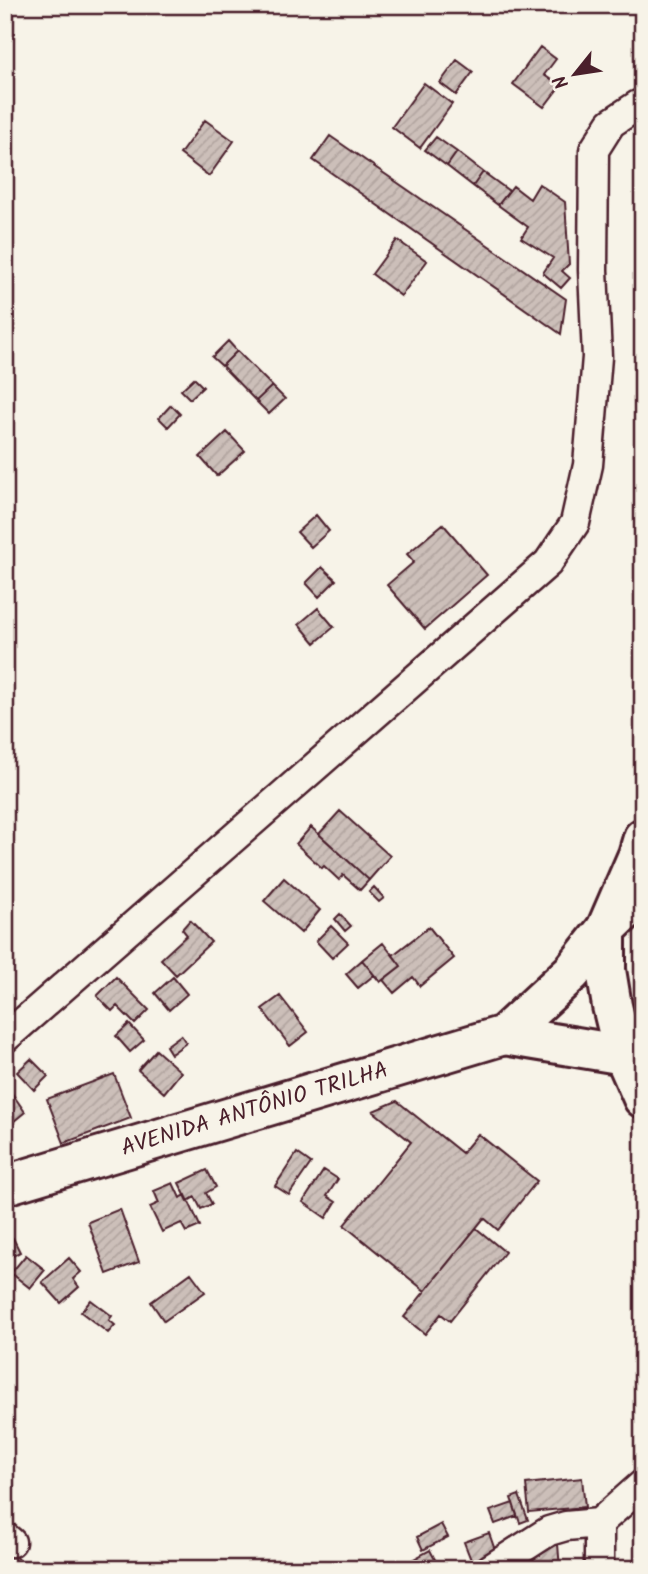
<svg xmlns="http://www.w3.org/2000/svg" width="648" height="1574" viewBox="0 0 648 1574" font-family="Kalam,sans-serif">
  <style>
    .building { fill: url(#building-hatch); stroke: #4a1f2b; stroke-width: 2 }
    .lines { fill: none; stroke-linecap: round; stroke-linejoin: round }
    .street-casing { stroke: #4a1f2b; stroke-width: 33 }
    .secondary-casing { stroke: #4a1f2b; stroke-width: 44 }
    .highway-casing { stroke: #4a1f2b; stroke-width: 44 }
    .street { stroke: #f7f3e8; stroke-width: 28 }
    .secondary { stroke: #f7f3e8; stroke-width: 38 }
    .highway { stroke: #f7f3e8; stroke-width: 38 }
    .labels { text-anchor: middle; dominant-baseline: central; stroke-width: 5; stroke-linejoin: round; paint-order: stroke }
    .street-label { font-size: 23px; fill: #4a1f2b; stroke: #f7f3e8 }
  </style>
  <defs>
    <pattern id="building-hatch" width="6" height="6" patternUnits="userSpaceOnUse" patternTransform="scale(1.75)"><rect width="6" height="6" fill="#ccbfb9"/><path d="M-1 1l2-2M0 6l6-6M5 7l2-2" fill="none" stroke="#b1a49f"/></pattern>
  </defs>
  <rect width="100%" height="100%" fill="#f7f3e8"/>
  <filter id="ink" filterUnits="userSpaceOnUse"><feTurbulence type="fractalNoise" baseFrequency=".0143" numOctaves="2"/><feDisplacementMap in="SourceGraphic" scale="14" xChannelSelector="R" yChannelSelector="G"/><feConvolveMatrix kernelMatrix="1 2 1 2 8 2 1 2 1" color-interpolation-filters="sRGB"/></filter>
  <g filter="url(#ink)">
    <path class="building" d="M540 47 556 59 544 75 560 86 544 107 513 84Z
      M457 60 473 72 456 95 440 83Z
      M424 83 452 104 420 148 392 127Z
      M205 120 234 141 209 176 180 154Z
      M330 136 566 299 561 334 313 160Z
      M436 137 457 152 447 166 425 150Z
      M457 152 483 172 473 186 447 166Z
      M483 172 509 191 498 205 473 186Z
      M539 184 565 202 569 264 562 271 570 278 561 288 543 273 553 258 521 238 528 227 498 205 513 186 530 199Z
      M397 240 427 261 401 296 372 274Z
      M228 341 237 351 222 366 212 357Z
      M237 351 272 386 256 401 222 366Z
      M194 378 203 387 190 399 181 390Z
      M272 386 285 399 269 414 256 401Z
      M171 405 180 414 168 427 159 418Z
      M227 432 245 451 217 476 200 457Z
      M316 515 329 531 311 547 297 532Z
      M443 524 487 575 425 629 387 585 414 562 407 554Z
      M322 567 336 580 319 597 306 583Z
      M318 608 334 627 315 643 299 624Z
      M340 811 390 856 369 880 319 834Z
      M311 827 369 880 360 890 343 875 339 880 324 866 322 868 296 844Z
      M284 878 320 910 301 933 264 901Z
      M374 887 384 898 379 902 369 892Z
      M340 914 351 926 345 931 335 919Z
      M190 920 211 942 176 975 161 959 187 935 182 929Z
      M331 926 348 943 332 958 316 941Z
      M429 927 454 958 420 986 413 977 394 993 383 980 401 966 393 955Z
      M383 943 401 966 380 982 362 960Z
      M362 960 374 975 358 988 346 974Z
      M116 977 149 1010 135 1024 117 1006 112 1011 97 996Z
      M173 977 187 994 169 1010 155 993Z
      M280 996 308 1032 290 1046 262 1009Z
      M129 1024 144 1040 130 1052 116 1036Z
      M181 1035 186 1043 171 1054 166 1046Z
      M156 1050 181 1072 164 1093 138 1070Z
      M31 1059 48 1076 34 1090 17 1072Z
      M114 1074 131 1118 64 1143 47 1099Z
      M9 1089 25 1112 7 1127 5 1125V1092Z
      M397 1101 462 1153 478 1134 537 1181 498 1230 484 1218 425 1291 344 1225 411 1142 373 1111Z
      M5 1138 14 1155 5 1160Z
      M297 1153 311 1163 289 1195 275 1186Z
      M207 1170 216 1187 206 1193 212 1204 201 1209 195 1197 188 1201 179 1183Z
      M324 1170 338 1179 327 1196 336 1202 326 1218 303 1202Z
      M173 1183 180 1198 186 1195 200 1226 186 1232 181 1223 162 1232 150 1207 159 1203 154 1191Z
      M120 1209 139 1262 107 1274 88 1222Z
      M476 1228 505 1252 450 1321 441 1314 425 1334 404 1317Z
      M13 1238 20 1252 5 1260V1242Z
      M26 1255 45 1270 30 1288 11 1273Z
      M69 1258 81 1272 73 1279 79 1287 61 1303 42 1282Z
      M191 1273 205 1292 164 1321 151 1302Z
      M91 1300 112 1316 109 1320 115 1325 108 1333 81 1312Z
      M582 1478 585 1507 529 1512 526 1484Z
      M519 1495 528 1520 520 1523 511 1498Z
      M513 1503 517 1516 495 1524 490 1511Z
      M441 1524 448 1537 423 1550 417 1537Z
      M489 1533 497 1556 473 1565 464 1542Z
      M558 1544 560 1569H510Z
      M5 1549 23 1563 18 1569H5Z
      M430 1550 440 1569H415L410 1561Z"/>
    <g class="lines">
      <defs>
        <path id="street" d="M5 1038 548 563 575 523 588 465 597 357 593 270 594 150 611 123 638 105 643 103
          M5 1537 11 1542
          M490 1569 549 1531 566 1526 599 1523
          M599 1569V1523L643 1484"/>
        <g id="secondary">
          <path d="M504 1035 643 1058"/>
          <path id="s1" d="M5 1185 504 1035 572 972 606 929 630 906 643 899"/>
        </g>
        <path id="highway" d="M643 838 638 855 606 929V970L612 1006 624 1055 643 1098"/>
      </defs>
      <use href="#street" class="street-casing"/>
      <use href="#secondary" class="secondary-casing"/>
      <use href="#highway" class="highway-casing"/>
      <use href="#street" class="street"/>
      <use href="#secondary" class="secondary"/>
      <use href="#highway" class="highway"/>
    </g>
  </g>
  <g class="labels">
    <g class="street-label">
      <text stroke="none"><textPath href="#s1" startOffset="261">AVENIDA ANTÔNIO TRILHA</textPath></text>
    </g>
  </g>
  <rect width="648" height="1574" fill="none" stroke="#f7f3e8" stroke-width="28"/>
  <rect x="14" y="14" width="620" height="1546" fill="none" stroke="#4a1f2b" stroke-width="2.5" filter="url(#ink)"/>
  <g transform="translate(575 74) rotate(240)" stroke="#f7f3e8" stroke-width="5" paint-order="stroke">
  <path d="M0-5L12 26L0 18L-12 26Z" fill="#4a1f2b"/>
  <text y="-10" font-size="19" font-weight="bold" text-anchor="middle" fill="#4a1f2b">N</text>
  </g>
</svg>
